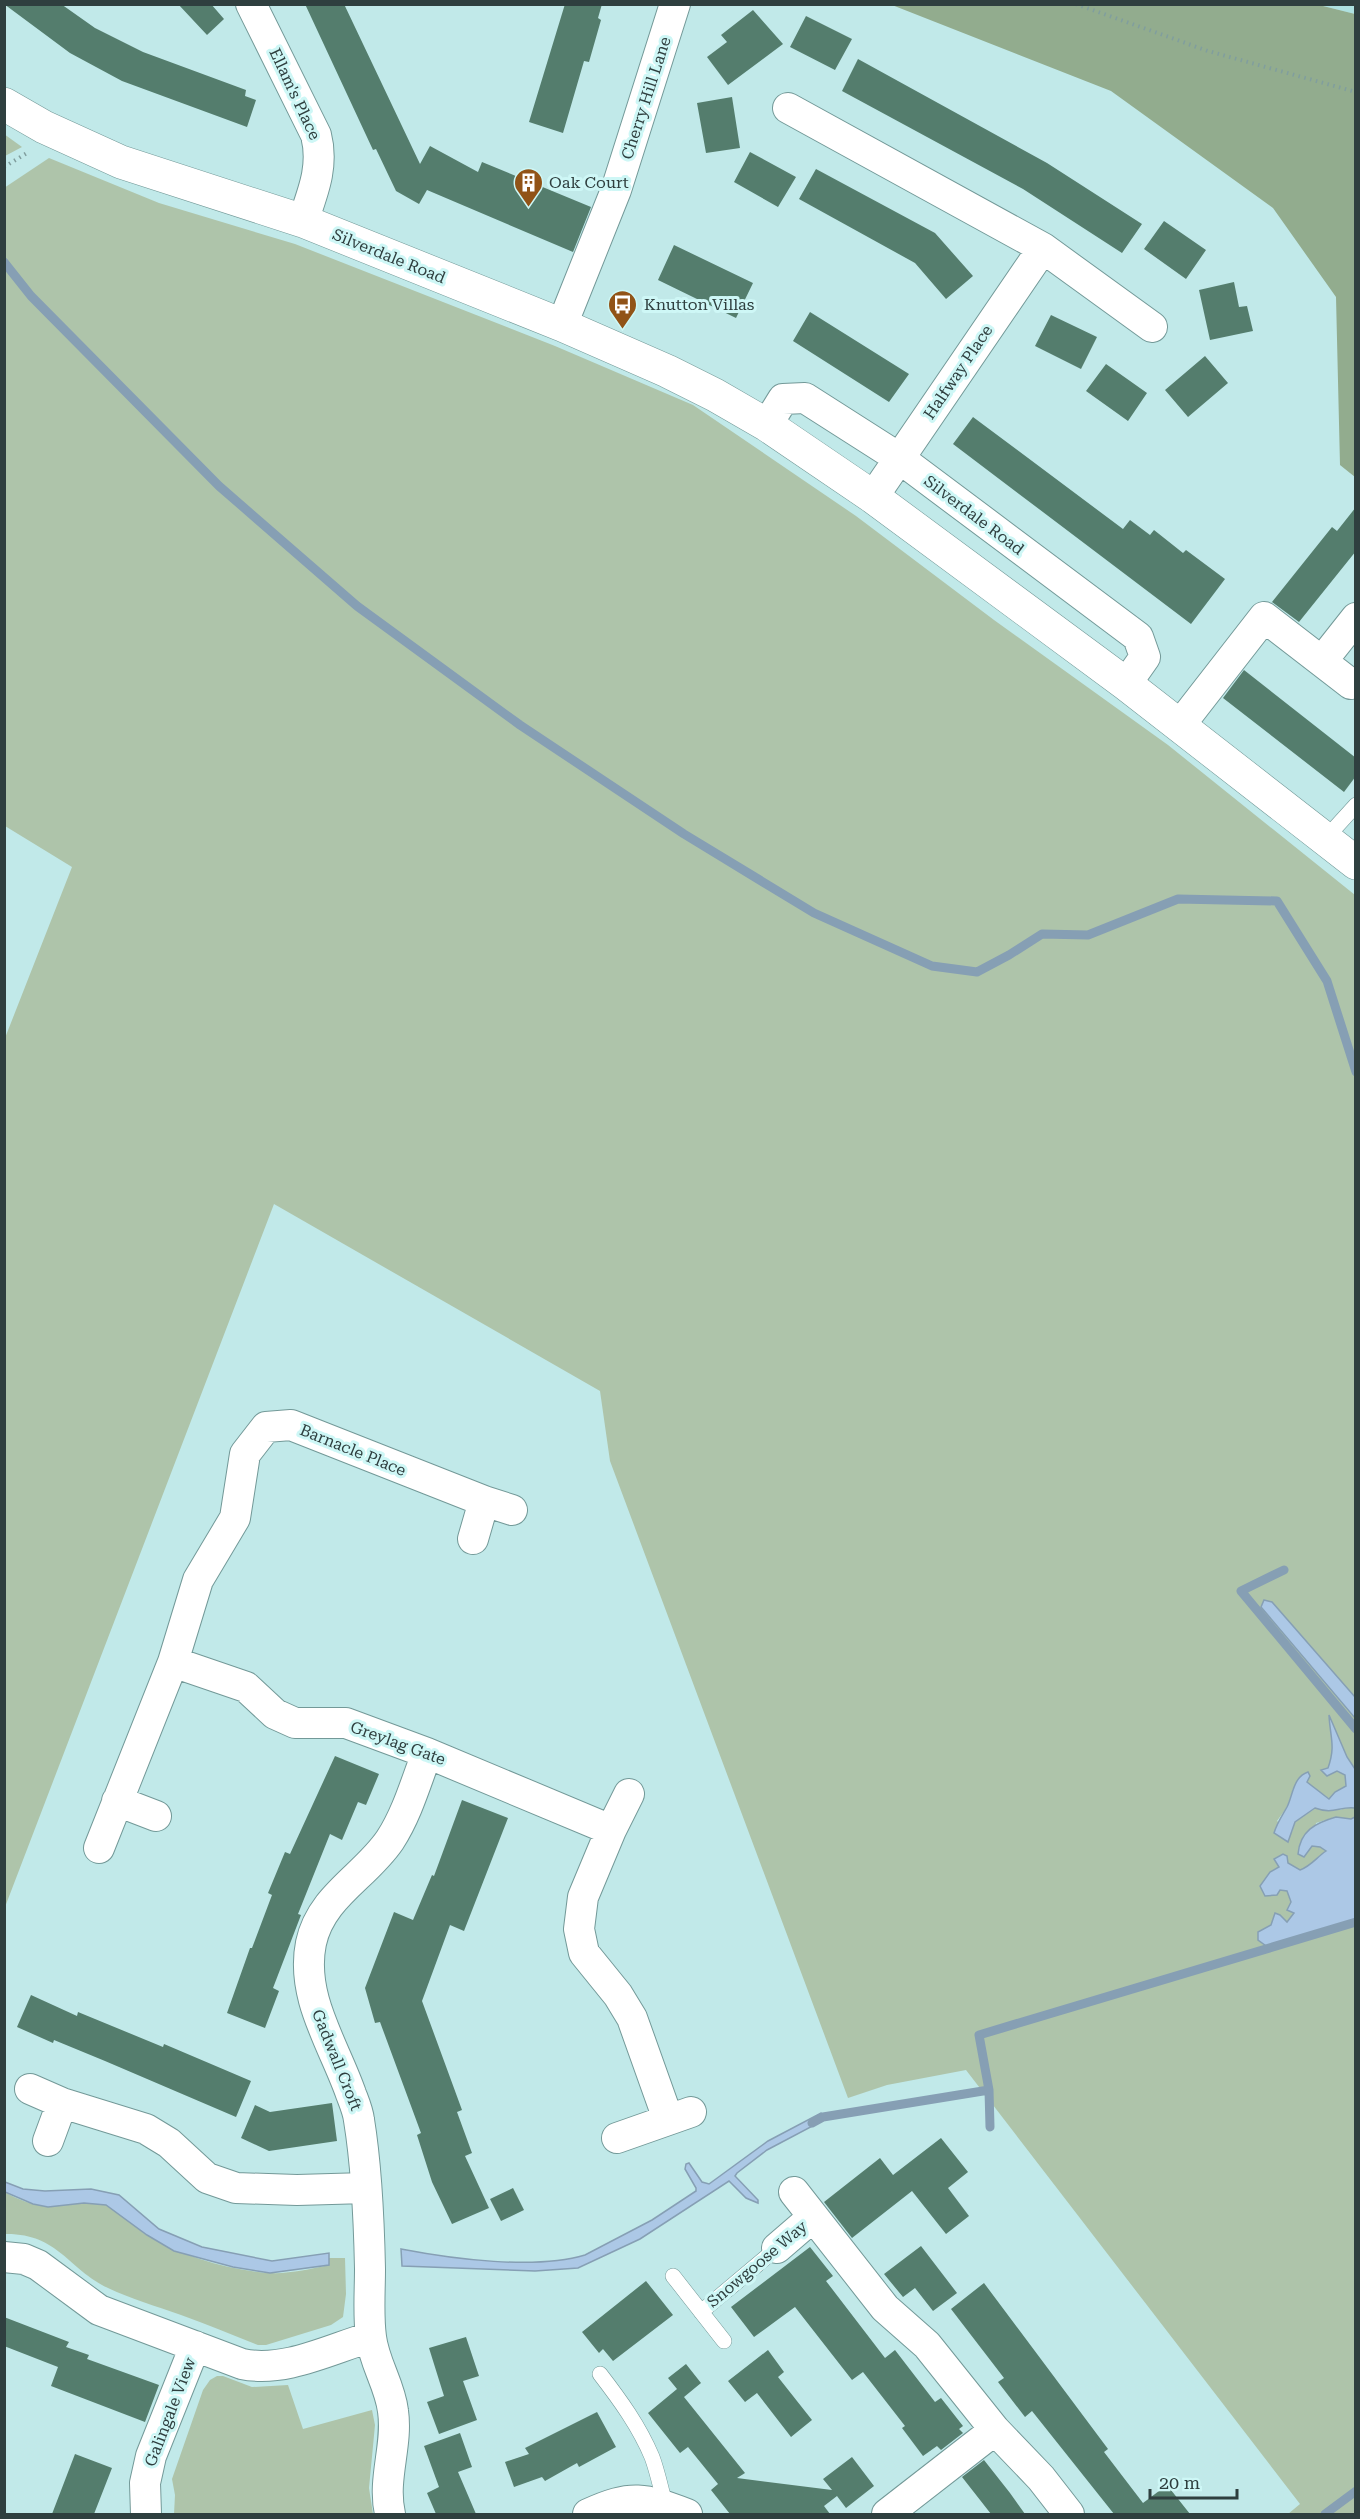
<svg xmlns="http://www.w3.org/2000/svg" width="1360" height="2519" viewBox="0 0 1360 2519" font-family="'Roboto Serif',serif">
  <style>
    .built { fill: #aee1e0 }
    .green { fill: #aec4aa }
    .forest { fill: #92ac8e }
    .water { fill: #acc8e6; stroke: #869fb4; stroke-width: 1.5 }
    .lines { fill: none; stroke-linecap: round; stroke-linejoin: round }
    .stream { stroke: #869fb4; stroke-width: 9 }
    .building { fill: #547d6d }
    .lane-casing { stroke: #739998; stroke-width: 16 }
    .street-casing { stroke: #739998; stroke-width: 32 }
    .secondary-casing { stroke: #739998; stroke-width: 34 }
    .path { stroke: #809e9e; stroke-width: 4; stroke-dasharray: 1.5 4.5; stroke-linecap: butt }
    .lane { stroke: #fff; stroke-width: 15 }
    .street { stroke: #fff; stroke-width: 30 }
    .secondary { stroke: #fff; stroke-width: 33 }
    .labels { text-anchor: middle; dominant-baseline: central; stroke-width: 6; stroke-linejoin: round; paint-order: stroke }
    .street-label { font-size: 16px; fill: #2f3f3f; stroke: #cef7f6 }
    .poi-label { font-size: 16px; fill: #2f3f3f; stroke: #cef7f6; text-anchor: start }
  </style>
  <rect width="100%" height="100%" fill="#c1e9e9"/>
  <path class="built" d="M1319 5H1355V14Z"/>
  <path class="green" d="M4 134 22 147 5 156H4Z
    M49 158 159 203 295 244 555 346 693 405 856 516 994 620 1168 745 1355 895V1697L1272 1602 1261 1607 1355 1718V1769L1347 1757 1330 1719C1330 1740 1336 1746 1328 1768L1345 1775 1346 1786 1330 1799 1306 1782 1293 1789 1287 1807 1277 1821 1292 1832 1295 1822 1316 1808 1340 1810 1348 1807 1355 1808V1817L1351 1819 1335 1817 1316 1823 1312 1846 1320 1847 1326 1851C1316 1857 1311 1866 1300 1871L1288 1863 1274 1859 1280 1867 1275 1870 1280 1890 1287 1891 1294 1913 1287 1922 1280 1915 1267 1929 1269 1948 1355 1919V2514H1288L1300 2504 966 2070 887 2085 848 2098 610 1461 600 1391 274 1204 5 1907V1038L72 867 5 826 4 188Z
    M4 2192C18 2199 33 2206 48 2206 66 2207 85 2200 103 2204 120 2208 133 2227 148 2236 184 2257 228 2270 270 2273 289 2274 310 2269 329 2265V2258H345L346 2294 343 2317 331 2325 266 2345H258C232 2335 207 2324 181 2315 156 2306 131 2299 108 2288 68 2269 58 2233 5 2234Z
    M217 2376H223L252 2387 288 2385 303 2429 372 2410 375 2425 369 2488 373 2514H174L175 2495 172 2479 203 2390 210 2380Z"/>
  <path class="forest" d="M1319 5 1355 14V477L1340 465 1336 297 1273 208 1111 91 892 5Z"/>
  <path class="water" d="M1264 1600 1272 1602 1355 1697V1718L1261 1607Z
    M1329 1715 1347 1757 1355 1769V1808C1339 1806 1334 1815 1315 1808L1295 1822 1288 1842 1274 1833C1277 1823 1282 1816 1287 1807 1293 1795 1293 1777 1308 1772L1310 1776 1307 1782 1329 1799 1335 1792 1346 1786 1345 1775 1337 1771 1327 1776 1321 1770 1328 1768C1336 1746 1330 1737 1329 1715Z
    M1336 1817 1351 1819 1355 1817V1919L1269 1948 1258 1940V1932L1271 1925 1275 1913 1280 1915 1287 1922 1294 1913 1287 1910 1291 1902 1287 1891 1280 1890 1277 1895 1265 1896 1260 1886 1270 1872 1279 1867 1274 1859 1283 1854 1287 1856 1288 1863 1300 1870C1311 1866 1317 1857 1326 1851L1320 1847 1312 1846 1304 1857 1298 1854C1300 1831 1315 1823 1336 1817Z
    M821 2113 824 2120 767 2150 737 2173 735 2176 758 2200V2203L746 2198 729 2181 640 2239 578 2268 535 2271 402 2266 401 2249C453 2259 535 2270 585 2255L652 2220 696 2191V2188L685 2169 686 2164 689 2163 702 2182 709 2184 768 2141Z
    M5 2182 23 2189 45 2191 91 2189 119 2195 159 2229 202 2247 272 2261 329 2253V2265L270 2273 233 2267 174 2251 147 2235 106 2205 84 2203 48 2207 33 2204 5 2192Z"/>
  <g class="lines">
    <path class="stream" d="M4 262 31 296 219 486 357 606 520 725 684 834 814 913 932 966 977 972 1009 955 1042 934 1088 935 1178 899 1277 901 1327 981 1356 1072
      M1284 1570 1241 1591 1356 1729
      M812 2123 823 2117 989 2090
      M990 2127 989 2090 979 2035 1356 1922
      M1325 2514 1356 2491"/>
  </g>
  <path class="building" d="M4 4H61L95 28 143 52 246 90 245 96 256 100 247 127 122 81 70 53Z
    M178 4H211L224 19 207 35Z
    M305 4H344L420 164 430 146 478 172 482 162 591 207 573 252 427 190 419 204 396 191 376 149 373 150Z
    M565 4H602L598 18 601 20 589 62 584 61 563 133 529 122Z
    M753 10 783 44 728 85 707 57 727 42 721 35Z
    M806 16 852 39 835 70 790 47Z
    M858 59 1047 163 1142 224 1122 253 1023 189 842 91Z
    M732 97 740 148 706 153 697 103Z
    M750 152 796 177 778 207 734 182Z
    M816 169 935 233 973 276 946 299 915 263 799 199Z
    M1164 221 1206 250 1186 279 1144 249Z
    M674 245 753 283 736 318 658 280Z
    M1234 282 1239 307 1247 306 1253 331 1210 340 1199 290Z
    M810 312 909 374 889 402 793 341Z
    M1051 315 1097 337 1081 369 1035 346Z
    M1205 356 1228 383 1188 417 1165 390Z
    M1106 364 1147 393 1128 421 1086 391Z
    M973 417 1123 529 1130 520 1150 535 1154 530 1183 553 1186 550 1225 579 1191 624 953 444Z
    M1356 507V551L1299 622 1272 602 1332 527 1337 531Z
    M1244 670 1356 758V776L1344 792 1223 698Z
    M335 1756 379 1774 366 1805 358 1802 342 1840 330 1834 298 1914 301 1915 273 1988 279 1991 265 2028 227 2013 250 1948H252L272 1895 268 1893 285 1852 290 1854Z
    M462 1800 508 1818 464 1931 450 1925 422 2001 462 2110 457 2112 472 2153 465 2156 489 2208 452 2224 432 2182 417 2135 421 2133 380 2022 375 2023 365 1988 394 1912 413 1920 432 1875 434 1876Z
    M31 1995 77 2016 78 2012 163 2047 164 2044 251 2081 236 2117 105 2061 54 2040 53 2043 17 2027Z
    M332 2103 337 2141 269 2151 241 2138 255 2105 270 2112Z
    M941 2138 968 2172 948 2188 969 2216 946 2234 912 2191 852 2238 824 2202 880 2158 893 2175Z
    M513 2188 524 2210 501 2221 490 2199Z
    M921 2246 957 2293 933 2311 915 2288 903 2297 884 2274Z
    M810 2247 833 2276 826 2281 885 2358 895 2350 935 2402 941 2398 963 2426 959 2429 963 2433 941 2450 937 2446 923 2456 902 2428 905 2426 863 2372 852 2380 795 2307 754 2337 731 2307Z
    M646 2281 673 2315 613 2361 603 2349 599 2353 582 2332Z
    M984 2283 1108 2449 1104 2452 1143 2503 1167 2485 1190 2514H1114L1032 2411 1025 2417 998 2382 1004 2378 951 2309Z
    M4 2317 69 2342 66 2347 89 2355 87 2359 159 2385 145 2422 51 2386 58 2367 4 2346Z
    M466 2337 479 2376 463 2381 477 2420 439 2434 427 2402 444 2396 429 2348Z
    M768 2350 784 2372 778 2377 812 2420 791 2437 757 2393 745 2402 728 2381Z
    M686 2364 701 2383 684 2397 745 2473 737 2478 832 2490 823 2479 852 2457 874 2486 846 2508 837 2496 824 2506 830 2514H730L711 2490 718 2484 688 2447 680 2453 648 2413 677 2389 668 2378Z
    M597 2412 616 2447 579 2467 577 2463 545 2481 542 2477 514 2487 505 2462 529 2454 525 2448Z
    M460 2433 472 2467 458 2472 476 2514H436L427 2493 439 2487 424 2446Z
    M75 2454 112 2468 94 2514H52Z
    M984 2460 1010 2493 1025 2514H991L962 2477Z"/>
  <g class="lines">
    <defs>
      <path id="lane" d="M1325 839 1356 805
        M673 2276 724 2341
        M701 2312 777 2248
        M600 2374C620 2400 639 2426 652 2457 658 2473 661 2490 666 2507"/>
      <path id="street" d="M251 4 316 135C324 166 313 192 303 221
        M788 108 1043 248 1152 327
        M562 325 616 190 675 4
        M767 425 783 399 805 398 899 458 1138 637 1145 657 1126 684
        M873 497 1043 248
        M1322 661 1356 618
        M1180 725 1264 617 1351 684
        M473 1539 484 1501
        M173 1662 246 1687 275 1714 295 1723H346L427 1753 611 1830
        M629 1794 611 1830 583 1897 579 1929 584 1953 618 1995 632 2018 668 2119
        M117 1801 156 1816
        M99 1848 173 1662 198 1580 235 1518 245 1454 266 1427 291 1425 484 1501 512 1510
        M30 2089 62 2103 146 2129 169 2143 207 2178 236 2188 297 2190 366 2188
        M617 2138 691 2112
        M48 2141 62 2103
        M794 2192 885 2308 927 2345 995 2430 1041 2478 1069 2514
        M777 2248 813 2217
        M4 2257 24 2259 38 2265 99 2310 242 2364C285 2373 330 2349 371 2337
        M146 2514 145 2483 151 2456 195 2346
        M390 2514C382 2479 398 2446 393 2411 390 2385 374 2363 371 2337 368 2315 370 2291 370 2269 369 2220 367 2169 359 2120 358 2111 354 2102 351 2094 334 2045 300 1997 311 1943 321 1896 365 1877 390 1840 407 1814 416 1782 427 1753
        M588 2514C632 2494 644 2498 687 2514
        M887 2514 995 2430"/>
      <path id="secondary" d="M4 104 44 127 121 162 303 221 562 325 667 371 715 395 767 425 873 497 1126 684 1356 863"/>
    </defs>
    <use href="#lane" class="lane-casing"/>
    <use href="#street" class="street-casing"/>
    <use href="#secondary" class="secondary-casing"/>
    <path class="path" d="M1076 4 1208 51 1356 92
      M4 167 27 153"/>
    <use href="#lane" class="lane"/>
    <use href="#street" class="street"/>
    <use href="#secondary" class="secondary"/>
  </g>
  <defs>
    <symbol id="building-pin" viewBox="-11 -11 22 30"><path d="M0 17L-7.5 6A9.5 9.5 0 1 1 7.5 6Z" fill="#915317" stroke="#cef7f6"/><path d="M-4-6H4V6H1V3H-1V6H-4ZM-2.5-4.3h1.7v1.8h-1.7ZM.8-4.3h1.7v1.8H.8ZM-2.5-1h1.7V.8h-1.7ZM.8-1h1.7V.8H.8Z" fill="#fff"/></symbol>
    <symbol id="bus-pin" viewBox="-11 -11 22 30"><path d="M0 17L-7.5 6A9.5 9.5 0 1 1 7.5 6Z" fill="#915317" stroke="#cef7f6"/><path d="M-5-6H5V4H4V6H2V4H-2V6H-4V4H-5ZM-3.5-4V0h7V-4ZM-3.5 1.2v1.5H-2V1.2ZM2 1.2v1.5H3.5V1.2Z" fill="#fff"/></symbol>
  </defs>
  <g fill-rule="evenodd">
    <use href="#building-pin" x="512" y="166" width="33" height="45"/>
    <use href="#bus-pin" x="606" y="288" width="33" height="45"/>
  </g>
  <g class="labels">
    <g class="street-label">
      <text transform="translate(295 94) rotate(65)">Ellam's Place</text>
      <text transform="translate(646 98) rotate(-72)">Cherry Hill Lane</text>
      <text transform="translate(389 256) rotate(22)">Silverdale Road</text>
      <text transform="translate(958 372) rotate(-56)">Halfway Place</text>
      <text transform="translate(974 515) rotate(37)">Silverdale Road</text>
      <text transform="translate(353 1450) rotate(22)">Barnacle Place</text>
      <text transform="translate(398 1743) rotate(20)">Greylag Gate</text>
      <text transform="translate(337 2060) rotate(68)">Gadwall Croft</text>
      <text transform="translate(757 2264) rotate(-40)">Snowgoose Way</text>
      <text transform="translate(170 2412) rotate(-69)">Galingale View</text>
    </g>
    <g class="poi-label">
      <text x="549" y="182">Oak Court</text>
      <text x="644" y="304">Knutton Villas</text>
    </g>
  </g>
  <rect width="1360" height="2519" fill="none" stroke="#2f3f3f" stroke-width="12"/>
  <path d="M1150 2489v9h87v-9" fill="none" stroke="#2f3f3f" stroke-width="3"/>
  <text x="1159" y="2489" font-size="18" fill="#2f3f3f" stroke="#cef7f6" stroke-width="4.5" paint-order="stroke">20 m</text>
</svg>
